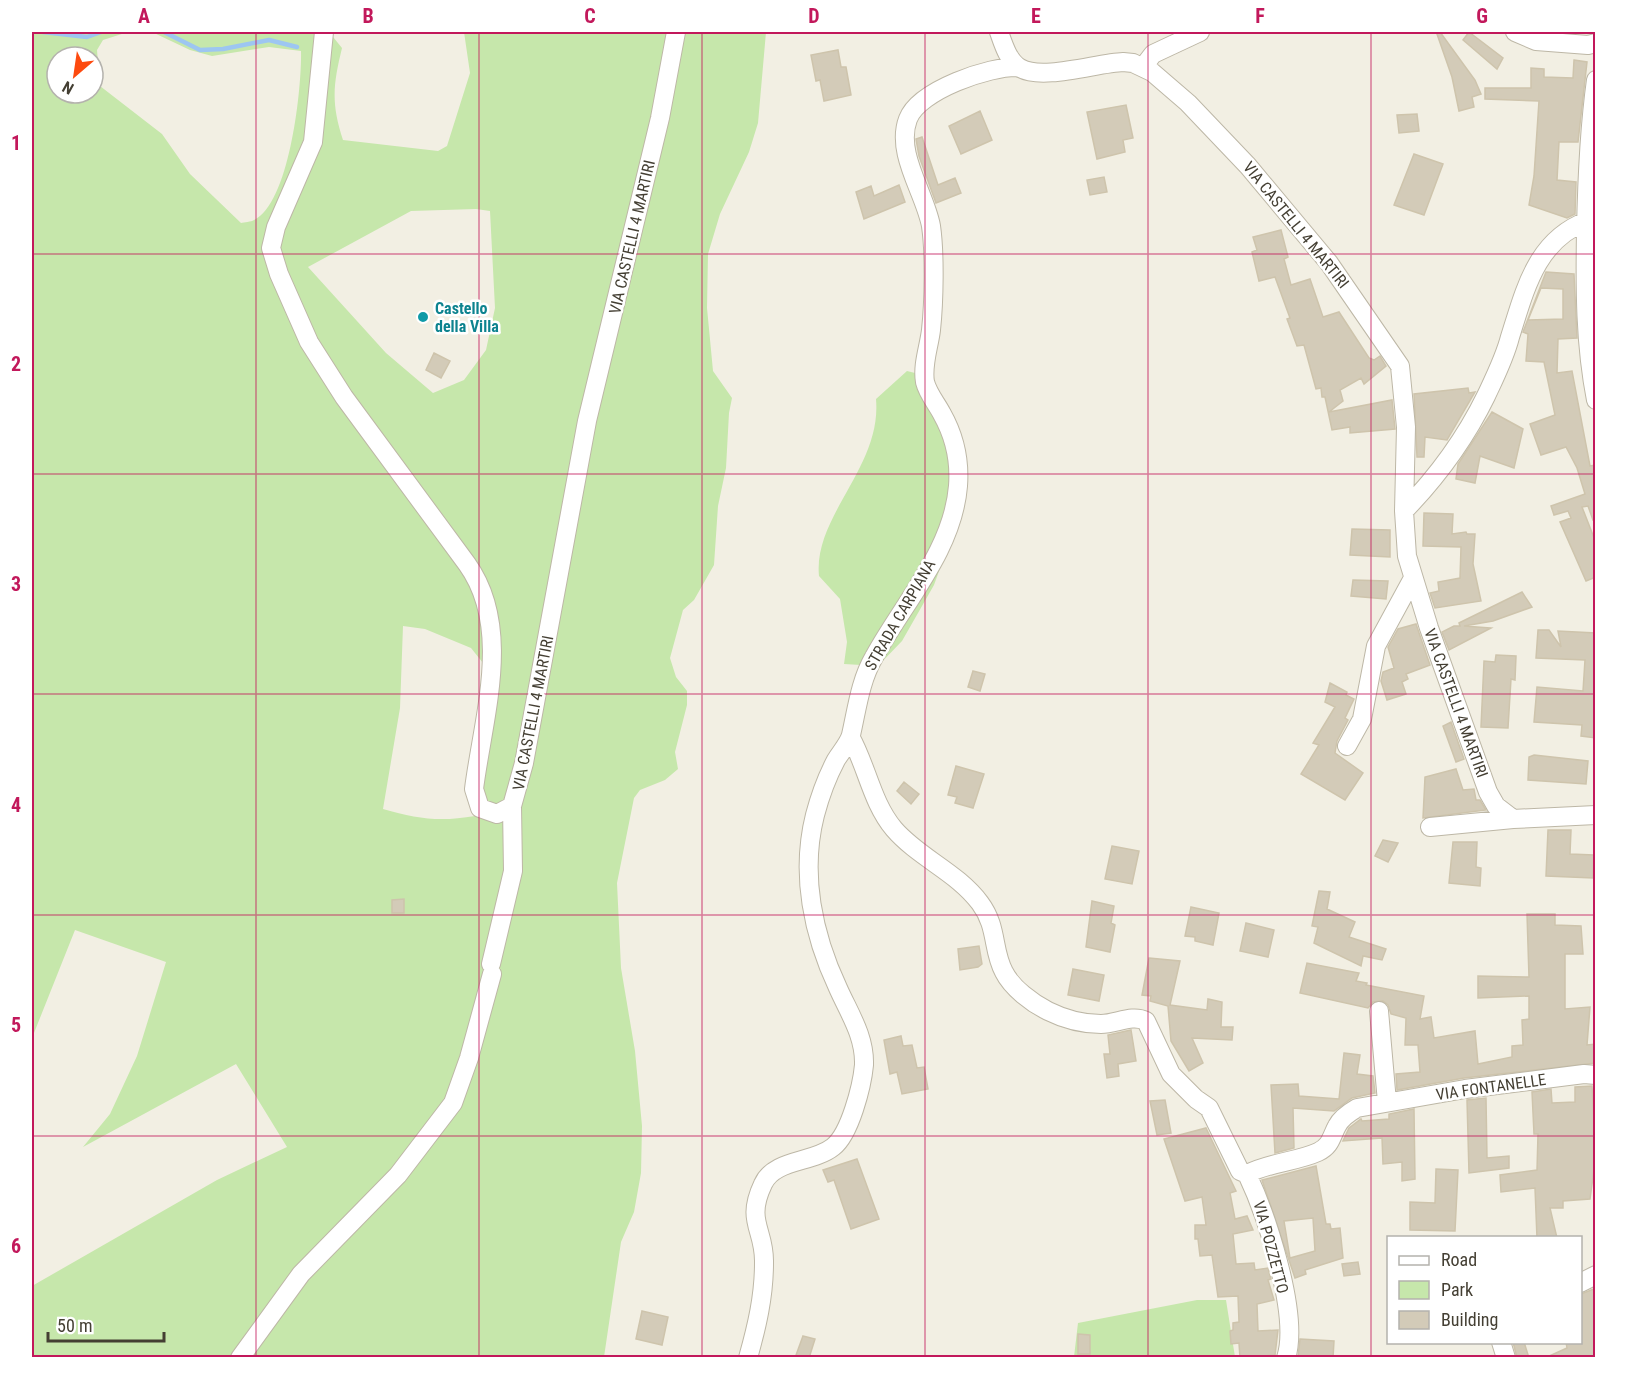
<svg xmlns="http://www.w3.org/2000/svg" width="1627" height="1389" viewBox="0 0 1627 1389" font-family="'Roboto Condensed',sans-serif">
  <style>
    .green { fill: #c6e7ab; fill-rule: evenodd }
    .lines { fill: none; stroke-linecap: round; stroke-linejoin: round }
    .stream { stroke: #9dc6f1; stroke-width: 4.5 }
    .building { fill: #d3cbb8; stroke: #cec4ac; stroke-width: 1.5; fill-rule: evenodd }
    .minor-casing { stroke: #bdb7a6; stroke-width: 20 }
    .minor { stroke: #fff; stroke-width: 18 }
    .grid { fill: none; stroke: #c2185b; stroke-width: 1.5; stroke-opacity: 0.55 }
    .culture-dot { fill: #0f9aa8; stroke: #fff; stroke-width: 2 }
    .labels { text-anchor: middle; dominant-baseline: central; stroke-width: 5; stroke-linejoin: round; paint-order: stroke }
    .street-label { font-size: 16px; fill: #443f33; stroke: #fff }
    .culture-label { font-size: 16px; font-weight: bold; fill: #0d838f; stroke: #fff; text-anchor: start }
    .neatline { fill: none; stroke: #c2185b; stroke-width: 2 }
    .grid-label { font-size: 20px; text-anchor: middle; font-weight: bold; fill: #c2185b }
  </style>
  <rect width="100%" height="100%" fill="#f2efe3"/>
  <path class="green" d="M32 32H128L103 40 97 50 100 86 162 134 190 174 241 223C244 222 251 222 254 220 290 203 302 87 301 51L269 47 212 56 190 50 152 32H329L342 48C333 85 331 103 343 140L438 151 447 146 470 73 464 32H766L758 123 749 152 720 214 708 254 707 308 713 371 732 398 729 413 726 468 718 506 714 565 694 600 683 610 670 658 676 677 687 691V705L675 752 678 769 665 780 640 790 634 798 617 883 621 968 635 1051 642 1126 641 1173 634 1212 621 1242 604 1357H32V1286L217 1180 287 1147 236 1064 83 1147 110 1114 137 1056 166 962 75 930 32 1038ZM57 57H93V93H57ZM476 209 490 211 495 308 486 350 464 380 433 393 386 353 308 267 411 211ZM403 626 425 629 471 648 491 673 475 816C440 822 417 819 383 809L400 708Z
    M907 371 927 376 963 505 934 585 902 641 878 666 844 664 847 642 840 599 819 576C813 516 882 467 876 399Z
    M1197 1300H1226L1235 1357H1074L1078 1323Z"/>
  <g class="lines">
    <path class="stream" d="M43 32 87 37 101 32
      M164 32 200 50 223 49 269 40 297 47"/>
  </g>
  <path class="building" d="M1440 32 1475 80 1481 94 1472 97 1474 107 1459 111 1452 77 1437 34Z
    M1469 32 1503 58 1497 69 1463 40Z
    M838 50 841 67H846L851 95 824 101 820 80 816 81 811 55Z
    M1574 60 1587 62 1578 142H1559L1557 180 1576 182 1575 214 1567 218 1529 205 1534 176 1539 101 1485 99V88H1531V68L1544 69V77L1573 78Z
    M1126 105 1133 138 1123 140 1125 152 1097 159 1087 112Z
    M980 111 992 140 961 154 949 126Z
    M1417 114 1419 131 1399 133 1397 115Z
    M922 137 938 185 955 178 961 193 936 203 919 156 916 139Z
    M1414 154 1443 164 1424 215 1394 205Z
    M1104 177 1107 192 1090 195 1087 180Z
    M899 185 905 202 864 219 856 192 871 186 874 196Z
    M1281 230 1288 257 1284 259 1291 285 1310 279 1323 317 1339 312 1369 358 1374 360 1380 356 1386 366 1364 384 1361 378 1340 390 1343 401 1329 412 1392 400 1395 429 1350 433V427L1332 430 1325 397H1322L1321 388 1316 389 1304 345 1297 346 1287 319 1290 318 1275 277 1259 281 1252 252 1257 250 1253 237Z
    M1546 272 1574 274 1577 338 1558 339 1557 373 1572 371 1590 466 1596 465V519L1593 520 1588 506 1582 507 1596 543V577L1586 581 1560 522 1571 518 1568 511 1554 515 1551 506 1585 494 1577 468 1566 447 1541 455 1530 424 1555 415 1544 362 1526 361 1528 334 1523 332ZM1541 288 1563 289V319L1528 320Z
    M434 353 450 361 441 378 426 370Z
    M1468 388 1469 393 1475 392 1447 440 1425 437 1424 457H1417L1414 394Z
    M1492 412 1523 429 1514 468 1480 456 1475 483 1456 479 1458 464Z
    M1424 513 1453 514 1452 534 1466 532 1467 534H1475L1473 564 1481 601 1435 608 1430 593 1439 591 1438 582 1460 578 1461 547 1423 546Z
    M1352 529 1390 530V557L1350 555Z
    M1353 580 1388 581 1386 599 1351 596Z
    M1522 592 1532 607 1493 621 1464 626 1491 628 1449 650 1442 632 1454 626H1460L1459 623Z
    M1416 624 1430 665 1406 674 1408 679 1402 682 1406 694 1387 700 1381 681 1383 672 1394 668 1388 647 1398 629Z
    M1538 630H1549L1561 647 1558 631 1596 633V738L1581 736 1582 725 1534 722 1537 687 1583 691 1585 660 1536 658Z
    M1496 655 1516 656 1515 680 1511 679 1508 728 1481 727 1484 661 1495 662Z
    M973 671 985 674 980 691 968 687Z
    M1330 683 1347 692 1346 695 1354 699 1345 718 1348 720 1337 741 1335 753 1363 773 1345 800 1301 774 1319 745 1313 743 1335 707 1325 702Z
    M1451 722 1464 759 1456 762 1443 726Z
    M1534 755 1588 761 1586 784 1528 780 1529 757Z
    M956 766 984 774 973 808 955 803 957 797 948 795Z
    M1456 769 1463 790 1474 789 1476 800H1480L1486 810 1423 818 1425 777Z
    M904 782 919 794 911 804 897 791Z
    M1548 830H1571L1570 854 1594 855 1593 878 1546 876Z
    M1383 840 1398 843 1388 862 1375 856Z
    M1453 842H1477L1476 867 1481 868 1480 886 1449 883Z
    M1112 846 1139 851 1132 884 1105 879Z
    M1319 891 1330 892 1327 909 1355 922 1349 937 1386 949 1382 960 1363 956 1361 966 1314 943 1318 927 1312 926Z
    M404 899V913H392V900Z
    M1092 901 1114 906 1111 923 1115 925 1110 952 1086 947Z
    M1191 907 1219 913 1213 945 1195 941V937L1185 936Z
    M1527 914H1555V925L1581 926 1583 954H1565V1009L1590 1007 1587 1045 1596 1044V1063L1464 1078 1397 1090 1396 1074 1420 1072 1418 1045H1405L1406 1018 1391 1014 1388 1005 1383 1001 1373 1002 1368 1008 1300 993 1307 963 1359 973 1356 981 1367 983 1366 985 1424 996 1420 1019 1431 1017 1434 1038 1475 1031 1478 1064 1512 1057V1046L1523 1045 1522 1020 1529 1019V996L1478 998V976L1529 977Z
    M1246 923 1274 930 1268 957 1240 951Z
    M979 946 982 964 978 967 960 970 958 949Z
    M1149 958 1180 961 1170 1005 1207 1010 1208 999 1222 1002 1221 1027H1233L1232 1040 1192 1038 1203 1063 1189 1071 1171 1041 1168 1006 1150 1001 1151 996 1142 995Z
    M1073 969 1104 975 1099 1001 1068 995Z
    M1131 1030 1136 1061 1118 1064 1119 1076 1107 1078 1104 1054H1110L1108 1035Z
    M901 1036 903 1046 912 1045 917 1068 924 1067 928 1089 902 1094 897 1072 890 1074 884 1040Z
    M1344 1053 1360 1055 1357 1074 1373 1076 1375 1093 1352 1098 1334 1111 1293 1108 1294 1148 1275 1153 1271 1085 1298 1084 1299 1096 1339 1099Z
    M1592 1086 1596 1155 1590 1199 1563 1201V1208H1550L1557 1238H1537L1535 1188 1501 1192 1500 1175 1537 1170 1538 1134H1534L1532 1092 1551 1089 1552 1103 1575 1102V1087Z
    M1486 1098 1487 1158 1509 1156V1168L1469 1173 1467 1100Z
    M1165 1100 1171 1133 1157 1135 1150 1101Z
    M1414 1109 1415 1179 1402 1181V1162L1383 1164 1382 1138 1343 1141 1349 1128 1361 1119 1362 1121 1389 1119V1114Z
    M1206 1128 1236 1191 1230 1193 1235 1219 1247 1216 1253 1230 1233 1234 1236 1264 1254 1263 1255 1270 1268 1268 1271 1279 1268 1280 1274 1300 1257 1304 1258 1331 1278 1330 1275 1355 1240 1358 1239 1343 1231 1344 1230 1331 1233 1330V1323L1239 1322 1238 1296 1218 1297 1212 1255 1200 1256 1198 1239H1195V1225H1206L1202 1197 1185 1201 1164 1139Z
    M857 1159 879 1219 851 1229 834 1180 828 1182 823 1170Z
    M1316 1166 1326 1224H1330L1331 1229 1340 1228 1343 1258 1305 1270 1306 1274 1295 1278 1262 1180ZM1313 1218 1315 1251 1290 1258 1284 1221Z
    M1436 1169 1458 1170 1455 1231 1410 1230V1202L1435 1203Z
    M1358 1262 1360 1274 1344 1276 1342 1264Z
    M1596 1288V1358H1545L1567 1348 1566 1342H1581V1294Z
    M642 1311 668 1317 662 1345 636 1339Z
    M1078 1334 1090 1335V1354H1078Z
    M803 1336 815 1339 809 1358H795Z
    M1300 1339 1334 1341 1333 1358 1298 1357Z
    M1513 1342H1524L1529 1358H1517Z"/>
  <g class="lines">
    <defs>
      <path id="minor" d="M324 32 313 142 276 227 271 248 279 274 309 342 344 397 467 564C513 628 483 717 474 789L480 808 497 814 512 806 524 763 587 421 660 118 676 32
        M999 32C1003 43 1008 61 1020 68 1042 81 1097 63 1123 62L1133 63 1152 72 1188 103 1248 166 1329 263 1400 366 1406 427 1404 511 1407 556 1429 628 1488 792 1496 806 1513 819 1596 815
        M1515 32 1536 41 1588 45 1596 43
        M1143 67 1153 54 1200 32
        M1596 80C1589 130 1587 180 1586 231 1585 288 1585 344 1596 400
        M1404 511C1436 478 1466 437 1486 396 1495 377 1505 357 1510 337 1525 290 1536 240 1587 221
        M851 738C867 767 872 803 894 829 919 858 957 872 980 903 998 927 992 950 1004 972 1012 988 1032 1003 1048 1011 1064 1019 1083 1024 1101 1024 1116 1024 1132 1014 1146 1021L1171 1074 1196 1099 1209 1108 1240 1171 1247 1174C1270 1162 1296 1162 1318 1152 1331 1146 1331 1137 1337 1126 1341 1118 1350 1112 1357 1108L1465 1089 1584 1074 1596 1075
        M1347 746 1362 719 1376 646 1413 578
        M1430 827 1513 819
        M491 964 513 871 512 806
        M1379 1011 1387 1102
        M1247 1174C1266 1214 1300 1315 1286 1358
        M1580 1283 1596 1275
        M1501 1342 1506 1358
        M240 1358 301 1274 398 1175 453 1103 469 1058 492 974
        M748 1358C757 1326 764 1296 764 1263 765 1229 745 1222 763 1184 774 1159 813 1163 833 1147 850 1134 862 1086 864 1065 865 1036 849 1013 838 988 813 935 800 874 815 815 820 796 827 777 836 760 841 752 849 743 851 735 857 709 860 681 874 657 904 602 953 550 958 486 960 460 955 437 942 414 937 404 928 394 925 382 922 365 929 347 931 330 934 302 935 254 931 226 925 193 895 153 908 119 919 90 990 66 1018 67"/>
    </defs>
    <use href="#minor" class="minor-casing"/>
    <use href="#minor" class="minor"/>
  </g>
  <path class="grid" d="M256 32V1358M479 32V1358M702 32V1358M925 32V1358M1148 32V1358M1371 32V1358M32 254H1596M32 474H1596M32 694H1596M32 915H1596M32 1136H1596"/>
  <circle class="culture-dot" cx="423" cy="317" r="6"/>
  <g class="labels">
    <g class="street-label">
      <text transform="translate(1296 225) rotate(51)">VIA CASTELLI 4 MARTIRI</text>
      <text transform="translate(632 237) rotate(-77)">VIA CASTELLI 4 MARTIRI</text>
      <text transform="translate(900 615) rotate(-60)">STRADA CARPIANA</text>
      <text transform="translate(1456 703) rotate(70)">VIA CASTELLI 4 MARTIRI</text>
      <text transform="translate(533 713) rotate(-79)">VIA CASTELLI 4 MARTIRI</text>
      <text transform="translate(1491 1087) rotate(-8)">VIA FONTANELLE</text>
      <text transform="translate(1271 1247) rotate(75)">VIA POZZETTO</text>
    </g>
    <g class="culture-label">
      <text x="435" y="308">Castello<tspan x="435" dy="18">della Villa</tspan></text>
    </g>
  </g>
  <rect width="1627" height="1389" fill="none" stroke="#ffffff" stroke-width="66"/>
  <rect x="1387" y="1236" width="195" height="108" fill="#ffffff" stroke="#b4b2ad" stroke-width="1.5"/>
  <rect x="1399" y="1256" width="30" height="9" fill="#ffffff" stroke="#b4b2ad" stroke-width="1.5"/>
  <text x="1441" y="1266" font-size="18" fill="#443f33">Road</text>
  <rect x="1399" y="1281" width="30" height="18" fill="#c6e7ab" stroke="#b4b2ad" stroke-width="1.5"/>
  <text x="1441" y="1296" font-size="18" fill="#443f33">Park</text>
  <rect x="1399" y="1311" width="30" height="18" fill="#d3cbb8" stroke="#b4b2ad" stroke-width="1.5"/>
  <text x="1441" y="1326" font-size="18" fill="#443f33">Building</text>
  <g transform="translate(75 75) rotate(209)"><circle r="28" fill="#ffffff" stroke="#b4b2ad" stroke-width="1.5"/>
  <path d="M0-4.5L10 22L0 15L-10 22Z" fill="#fd4a0f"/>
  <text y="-9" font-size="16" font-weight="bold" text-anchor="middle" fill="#443f33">N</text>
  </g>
  <path d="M48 1332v9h116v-9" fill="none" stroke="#443f33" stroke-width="3"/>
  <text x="57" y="1332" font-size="18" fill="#443f33" stroke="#ffffff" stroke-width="4.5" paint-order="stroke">50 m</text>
  <rect x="33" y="33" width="1561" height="1323" class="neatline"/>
  <g class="grid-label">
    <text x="144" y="23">A</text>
    <text x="368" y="23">B</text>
    <text x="590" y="23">C</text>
    <text x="814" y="23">D</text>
    <text x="1036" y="23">E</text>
    <text x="1260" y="23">F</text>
    <text x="1482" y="23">G</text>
    <text x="16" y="150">1</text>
    <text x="16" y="371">2</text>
    <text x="16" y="591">3</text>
    <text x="16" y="812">4</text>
    <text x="16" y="1032">5</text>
    <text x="16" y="1253">6</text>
  </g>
</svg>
